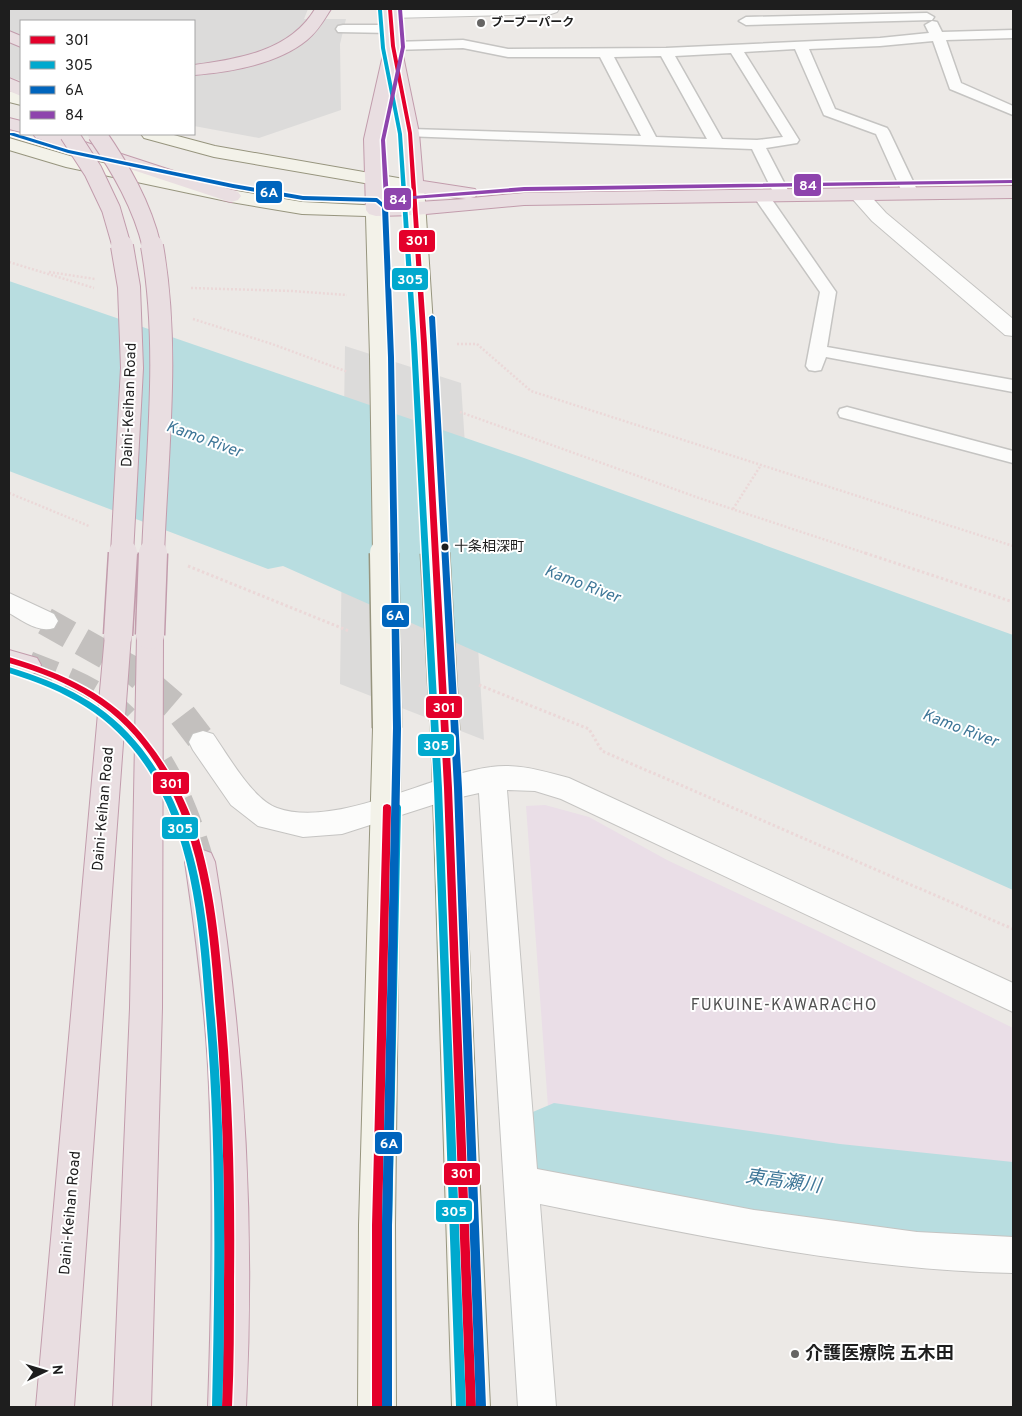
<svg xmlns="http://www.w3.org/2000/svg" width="1022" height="1416" viewBox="0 0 1022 1416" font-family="Overpass,'Noto Sans JP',sans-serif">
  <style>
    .industrial { fill: #eadee7 }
    .parking { fill: #dcdbda }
    .water { fill: #b8dde0 }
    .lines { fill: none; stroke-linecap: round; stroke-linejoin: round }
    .river { fill: #b8dde0; fill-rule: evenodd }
    .street-tunnel { stroke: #c3c0be; stroke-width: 28; stroke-dasharray: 28 14; stroke-linecap: butt }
    .highway-tunnel { stroke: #c3c0be; stroke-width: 28; stroke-dasharray: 28 14; stroke-linecap: butt }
    .lane-casing { stroke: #c5c4c2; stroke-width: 3 }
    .street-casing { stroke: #c5c4c2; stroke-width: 2 }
    .secondary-casing { stroke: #97957e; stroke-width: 2 }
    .highway-casing { stroke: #c29cac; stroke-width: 2 }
    .path-far1 { stroke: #ebd8d8; stroke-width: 2.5; stroke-dasharray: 2 2; stroke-linecap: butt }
    .path { stroke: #ebd8d8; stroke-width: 3; stroke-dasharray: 2.5 2.5; stroke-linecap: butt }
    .lane { fill: #fcfcfb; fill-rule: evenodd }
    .street { fill: #fcfcfb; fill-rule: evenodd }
    .secondary { fill: #f3f2e9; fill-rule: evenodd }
    .highway { fill: #e9dee1; fill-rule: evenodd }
    .secondary-bridge-far1-casing { stroke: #97957e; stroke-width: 24; stroke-linecap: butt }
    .secondary-bridge-casing { stroke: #97957e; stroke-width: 31; stroke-linecap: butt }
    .highway-bridge-far2-casing { stroke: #c29cac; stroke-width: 20; stroke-linecap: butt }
    .highway-bridge-far1-casing { stroke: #c29cac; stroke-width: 24; stroke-linecap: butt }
    .highway-bridge-casing { stroke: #c29cac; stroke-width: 31; stroke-linecap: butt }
    .secondary-bridge-far1 { stroke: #f3f2e9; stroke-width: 22 }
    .secondary-bridge { stroke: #f3f2e9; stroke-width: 28 }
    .highway-bridge-far2 { stroke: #e9dee1; stroke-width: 18 }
    .highway-bridge-far1 { stroke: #e9dee1; stroke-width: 22 }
    .highway-bridge { stroke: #e9dee1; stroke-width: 28 }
    .bus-1-casing { stroke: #fff; stroke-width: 3 }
    .bus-2-casing { stroke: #fff; stroke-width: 3 }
    .bus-3-casing { stroke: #fff; stroke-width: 3 }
    .bus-4-casing { stroke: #fff; stroke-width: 3 }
    .bus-1 { fill: #e4002b; fill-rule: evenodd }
    .bus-2 { fill: #00a9ce; fill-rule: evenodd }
    .bus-3 { fill: #0065bd; fill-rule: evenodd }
    .bus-4 { fill: #8e44ad; fill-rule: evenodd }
    .poi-dot { fill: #666564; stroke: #fff; stroke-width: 2 }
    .bus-dot { fill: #1e1e1e; stroke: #fff; stroke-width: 2 }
    .labels { text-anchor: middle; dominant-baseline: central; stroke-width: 4; stroke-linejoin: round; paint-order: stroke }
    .far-poi-label { font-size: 12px; font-weight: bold; fill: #1e1e1e; stroke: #fff; text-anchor: start }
    .bus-label { font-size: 14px; fill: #1e1e1e; stroke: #fff; text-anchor: start }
    .street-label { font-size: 15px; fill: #1e1e1e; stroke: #fff }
    .water-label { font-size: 16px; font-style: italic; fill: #3f7798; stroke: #fff }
    .neighbourhood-label { font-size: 16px; letter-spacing: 1px; fill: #515151; stroke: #fff }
    .near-poi-label { font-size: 18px; font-weight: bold; fill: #1e1e1e; stroke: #fff; text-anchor: start }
    .near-water-label { font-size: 19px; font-style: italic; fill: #3f7798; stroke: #fff }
    .line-badge { stroke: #fff; stroke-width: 2 }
    .badge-label { font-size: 14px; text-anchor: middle; font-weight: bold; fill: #fff }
  </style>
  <rect width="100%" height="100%" fill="#ece9e6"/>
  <path class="industrial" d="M545 805 589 817 667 860 822 933 1013 1028V1189L911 1188 755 1169 550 1134 526 806Z"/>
  <path class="parking" d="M9 9H308L304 19H346L340 44 341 110 259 138 194 126V21H21V81L9 77Z
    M345 346 461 383 484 740 340 684Z"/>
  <path class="water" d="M9 281 524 458 1013 635V890L283 566 268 569 9 471Z"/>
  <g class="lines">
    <path class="river" d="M554 1103 840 1144 1013 1162V1258L840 1238 554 1195 521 1181 507 1149 521 1117Z"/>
    <path class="street-tunnel" d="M45 621 134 671 177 708 203 742"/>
    <path class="highway-tunnel" d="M28 665C54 675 81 685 104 701 156 740 183 801 200 862"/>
    <defs>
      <path id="lane" d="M927 13 934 17 932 20 746 25 739 21 746 17Z
        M932 21 937 22 942 32 1013 30V38L946 40 961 83 1013 106V115L950 89 933 41 880 46 809 49 835 109 887 128 889 131 919 194 917 197H905L903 194 876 134 824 115 795 49 744 52 799 140 797 143 766 148 791 196 789 199H777L775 196 752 149 405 136 403 133 405 130 410 129 641 136 600 57H508L463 48 393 50 386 46 393 42 463 40 508 49 666 48 880 38 929 33 925 25ZM731 53 783 137 757 140 722 139 675 56ZM661 56 707 139 656 137 614 57Z
        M343 25H392L399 29 392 33 338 32 336 29 338 26Z
        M762 192 768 194 836 292 827 347 1013 380V392L826 357 821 370 815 371 809 370 806 366 820 292 754 197 756 194Z
        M847 407 1013 451V463L840 417 838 413 840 409Z"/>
      <path id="street" d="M388 9H559L557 12 551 14 391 18 385 16 383 13Z
        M859 189 866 191 886 213 1013 319V336L1005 335 872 221 849 195 852 191Z
        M9 593 54 614 58 621 54 628C38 633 23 621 9 613Z
        M203 731 213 734C228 755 252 799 277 808 335 829 429 775 491 767 517 763 544 771 569 778L1013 983V1012L561 799 535 791 507 790 537 1169 754 1210 917 1232 1013 1237V1273C854 1270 696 1235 540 1204L556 1407H518L479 793 448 800 342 834 303 837 258 826 231 805 193 750 189 742 193 734Z"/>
      <path id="secondary" d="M9 91 21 94V105L9 102Z
        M141 134H170L215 146 421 182 424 186 436 371 433 376 425 378 417 376 414 371 405 190 214 157 144 138Z
        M9 138 70 156 231 190 302 202 383 206 386 210 392 357 389 362 381 364 373 362 370 357 366 216 302 214 231 202 66 167 9 150Z
        M387 717 397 720 401 728 395 1225 396 1407H358L359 1225 373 728 377 720Z
        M445 720 455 723 459 731 490 1407H452L431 731 435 723Z"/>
      <path id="highway" d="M315 9H331C324 20 318 31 307 40 278 64 231 72 194 75V65C239 59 290 51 315 9Z
        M382 9H398L401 46 419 133 423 181 475 189 478 193 475 197 471 198 524 193 1013 186V198L524 205 415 215 376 216 369 214 366 210 364 139 385 46ZM393 89 401 133 404 186 407 190 414 192 466 199 385 204 382 139Z
        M9 31 21 36V47L9 42Z
        M9 78 21 83V96L9 91Z
        M9 118 21 121V132L9 129Z
        M33 134H60L238 192 241 196 238 200 231 202 224 200 36 138Z
        M118 625 127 628 131 635 74 1407H36L105 635 109 628Z
        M150 625 159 628 163 635 162 1008 151 1407H113L130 1008 137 635 141 628Z
        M9 650 37 658 41 665 37 672 28 675 9 670Z
        M200 849 211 853 215 862C245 1042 255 1225 246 1407H208C212 1293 214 1179 208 1066 204 997 195 930 185 862L189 853Z"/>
    </defs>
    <use href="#lane" class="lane-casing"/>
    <use href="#street" class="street-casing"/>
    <use href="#secondary" class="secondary-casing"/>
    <use href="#highway" class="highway-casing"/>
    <path class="path-far1" d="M9 262 94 288
      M49 272 95 279
      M191 288 292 291 347 295
      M193 319 272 344 348 372
      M457 344H477L531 391 1013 546
      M460 412 699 498 868 554
      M9 493 89 526
      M733 509 761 465"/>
    <path class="path" d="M865 553 1013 602
      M188 566 349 631
      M479 685 589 729 602 751 1013 929"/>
    <use href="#lane" class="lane"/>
    <use href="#street" class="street"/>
    <use href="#secondary" class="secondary"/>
    <use href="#highway" class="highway"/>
    <defs>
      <path id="secondary-bridge-far1" d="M381 357 384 554
        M425 371 435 554"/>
      <path id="secondary-bridge" d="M384 553 387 728
        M435 553 445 731"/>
      <path id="highway-bridge-far2" d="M69 134 93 171 111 209 122 247
        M97 134C121 169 142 205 152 247"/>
      <path id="highway-bridge-far1" d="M122 246 129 287 132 368 122 554
        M152 246C170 347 157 452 153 554"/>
      <path id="highway-bridge" d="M118 635 123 553
        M150 635 153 553"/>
    </defs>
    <use href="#secondary-bridge-far1" class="secondary-bridge-far1-casing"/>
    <use href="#secondary-bridge" class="secondary-bridge-casing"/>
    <use href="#highway-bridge-far2" class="highway-bridge-far2-casing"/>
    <use href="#highway-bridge-far1" class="highway-bridge-far1-casing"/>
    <use href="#highway-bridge" class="highway-bridge-casing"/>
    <use href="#secondary-bridge-far1" class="secondary-bridge-far1"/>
    <use href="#secondary-bridge" class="secondary-bridge"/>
    <use href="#highway-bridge-far2" class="highway-bridge-far2"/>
    <use href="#highway-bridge-far1" class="highway-bridge-far1"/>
    <use href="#highway-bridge" class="highway-bridge"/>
    <defs>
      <path id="bus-1" d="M388 9H392L395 46 412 133 427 343 452 788 476 1407H466L444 788 421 343 408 133 391 46Z
        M9 657C64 674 112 694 148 742 171 771 188 804 199 839 217 899 221 963 226 1024 233 1109 235 1194 234 1280 234 1322 234 1365 232 1407H222C225 1280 226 1152 217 1025 210 937 206 846 159 769 123 709 74 682 9 663Z
        M387 804 390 805 391 807 382 1225V1407H372V1225L383 807 384 805Z"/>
      <path id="bus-2" d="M380 9 382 10 385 48 402 134 417 344 442 788 466 1407H456L434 788 411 344 398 134 381 48 378 10Z
        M9 667C63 684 106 703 142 749 164 777 180 811 190 845 207 901 210 961 215 1019 223 1106 225 1194 224 1282 224 1324 224 1366 222 1407H212C215 1276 217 1146 206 1015 200 934 195 848 152 776 118 719 71 692 9 673Z
        M397 804 400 805 401 807 392 1225V1407H382V1225L393 807 394 805Z"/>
      <path id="bus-3" d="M10 133H14L69 150 233 184 303 196 377 198 388 207 394 357 401 728 392 1225V1407H382V1225L393 728 388 357 382 207 376 202 303 200 233 188 68 153 10 135Z
        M432 315 435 317 462 788 486 1407H476L454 788 429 317Z"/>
      <path id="bus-4" d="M398 9H402L405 47 385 140 389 198 524 187 1013 180V183L524 191 384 201 381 140 401 47Z"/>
    </defs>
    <use href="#bus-1" class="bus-1-casing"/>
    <use href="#bus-2" class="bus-2-casing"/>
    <use href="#bus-3" class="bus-3-casing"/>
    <use href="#bus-4" class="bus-4-casing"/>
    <use href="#bus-1" class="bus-1"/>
    <use href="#bus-2" class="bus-2"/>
    <use href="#bus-3" class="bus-3"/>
    <use href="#bus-4" class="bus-4"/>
  </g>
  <g class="poi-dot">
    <circle cx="481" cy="23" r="5"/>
    <circle cx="795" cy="1354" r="5"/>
  </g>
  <circle class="bus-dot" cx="445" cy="547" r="4.5"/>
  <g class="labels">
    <g class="far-poi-label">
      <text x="491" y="23">ブーブーパーク</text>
    </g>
    <g class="bus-label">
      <text x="454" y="547">十条相深町</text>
    </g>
    <g class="street-label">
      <text transform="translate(130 405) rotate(-88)">Daini-Keihan Road</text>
      <text transform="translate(104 809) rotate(-85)">Daini-Keihan Road</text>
      <text transform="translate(71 1213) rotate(-85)">Daini-Keihan Road</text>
    </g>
    <g class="water-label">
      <text transform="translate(204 440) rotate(20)">Kamo River</text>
      <text transform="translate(582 585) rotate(21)">Kamo River</text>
      <text transform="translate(960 729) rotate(21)">Kamo River</text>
    </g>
    <g class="neighbourhood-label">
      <text x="784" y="1006">FUKUINE-KAWARACHO</text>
    </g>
    <g class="near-poi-label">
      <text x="805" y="1354">介護医療院 五木田</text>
    </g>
    <g class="near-water-label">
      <text transform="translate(783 1182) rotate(8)">東高瀬川</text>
    </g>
  </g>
  <g class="line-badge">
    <rect x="793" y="173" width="29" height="24" rx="5" fill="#8e44ad"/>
    <rect x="255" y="180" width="28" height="24" rx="5" fill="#0065bd"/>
    <rect x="383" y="187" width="29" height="24" rx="5" fill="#8e44ad"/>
    <rect x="398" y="229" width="38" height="24" rx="5" fill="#e4002b"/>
    <rect x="391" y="267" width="38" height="24" rx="5" fill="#00a9ce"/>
    <rect x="381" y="604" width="29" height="24" rx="5" fill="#0065bd"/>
    <rect x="425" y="695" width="38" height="24" rx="5" fill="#e4002b"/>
    <rect x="417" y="733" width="38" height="24" rx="5" fill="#00a9ce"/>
    <rect x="152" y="771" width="38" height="24" rx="5" fill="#e4002b"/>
    <rect x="161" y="816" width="38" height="24" rx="5" fill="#00a9ce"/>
    <rect x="374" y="1131" width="29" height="24" rx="5" fill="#0065bd"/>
    <rect x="443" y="1162" width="38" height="24" rx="5" fill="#e4002b"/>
    <rect x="435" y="1199" width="38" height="24" rx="5" fill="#00a9ce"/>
  </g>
  <g class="badge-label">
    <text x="808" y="190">84</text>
    <text x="269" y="197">6A</text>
    <text x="398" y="204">84</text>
    <text x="417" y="245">301</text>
    <text x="410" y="284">305</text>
    <text x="395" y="620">6A</text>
    <text x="444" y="712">301</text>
    <text x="436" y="750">305</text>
    <text x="171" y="788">301</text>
    <text x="180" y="833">305</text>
    <text x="389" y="1148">6A</text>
    <text x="462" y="1178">301</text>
    <text x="454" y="1216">305</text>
  </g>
  <rect width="1022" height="1416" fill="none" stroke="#1e1e1e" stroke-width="20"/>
  <rect x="20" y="20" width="175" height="115" fill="#ffffff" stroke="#a5a5a5"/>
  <rect x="30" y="36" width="25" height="8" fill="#e4002b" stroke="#a5a5a5"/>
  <text x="65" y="45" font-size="15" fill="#1e1e1e">301</text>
  <rect x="30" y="61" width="25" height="8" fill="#00a9ce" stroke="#a5a5a5"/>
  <text x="65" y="70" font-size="15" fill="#1e1e1e">305</text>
  <rect x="30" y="86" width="25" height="8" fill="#0065bd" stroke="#a5a5a5"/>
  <text x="65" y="95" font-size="15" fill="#1e1e1e">6A</text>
  <rect x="30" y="111" width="25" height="8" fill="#8e44ad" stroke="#a5a5a5"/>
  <text x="65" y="120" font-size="15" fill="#1e1e1e">84</text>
  <g transform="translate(45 1371) rotate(85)" stroke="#ffffff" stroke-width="4" paint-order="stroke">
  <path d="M0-4L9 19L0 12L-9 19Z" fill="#1e1e1e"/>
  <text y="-8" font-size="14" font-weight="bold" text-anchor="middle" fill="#1e1e1e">N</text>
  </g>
</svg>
